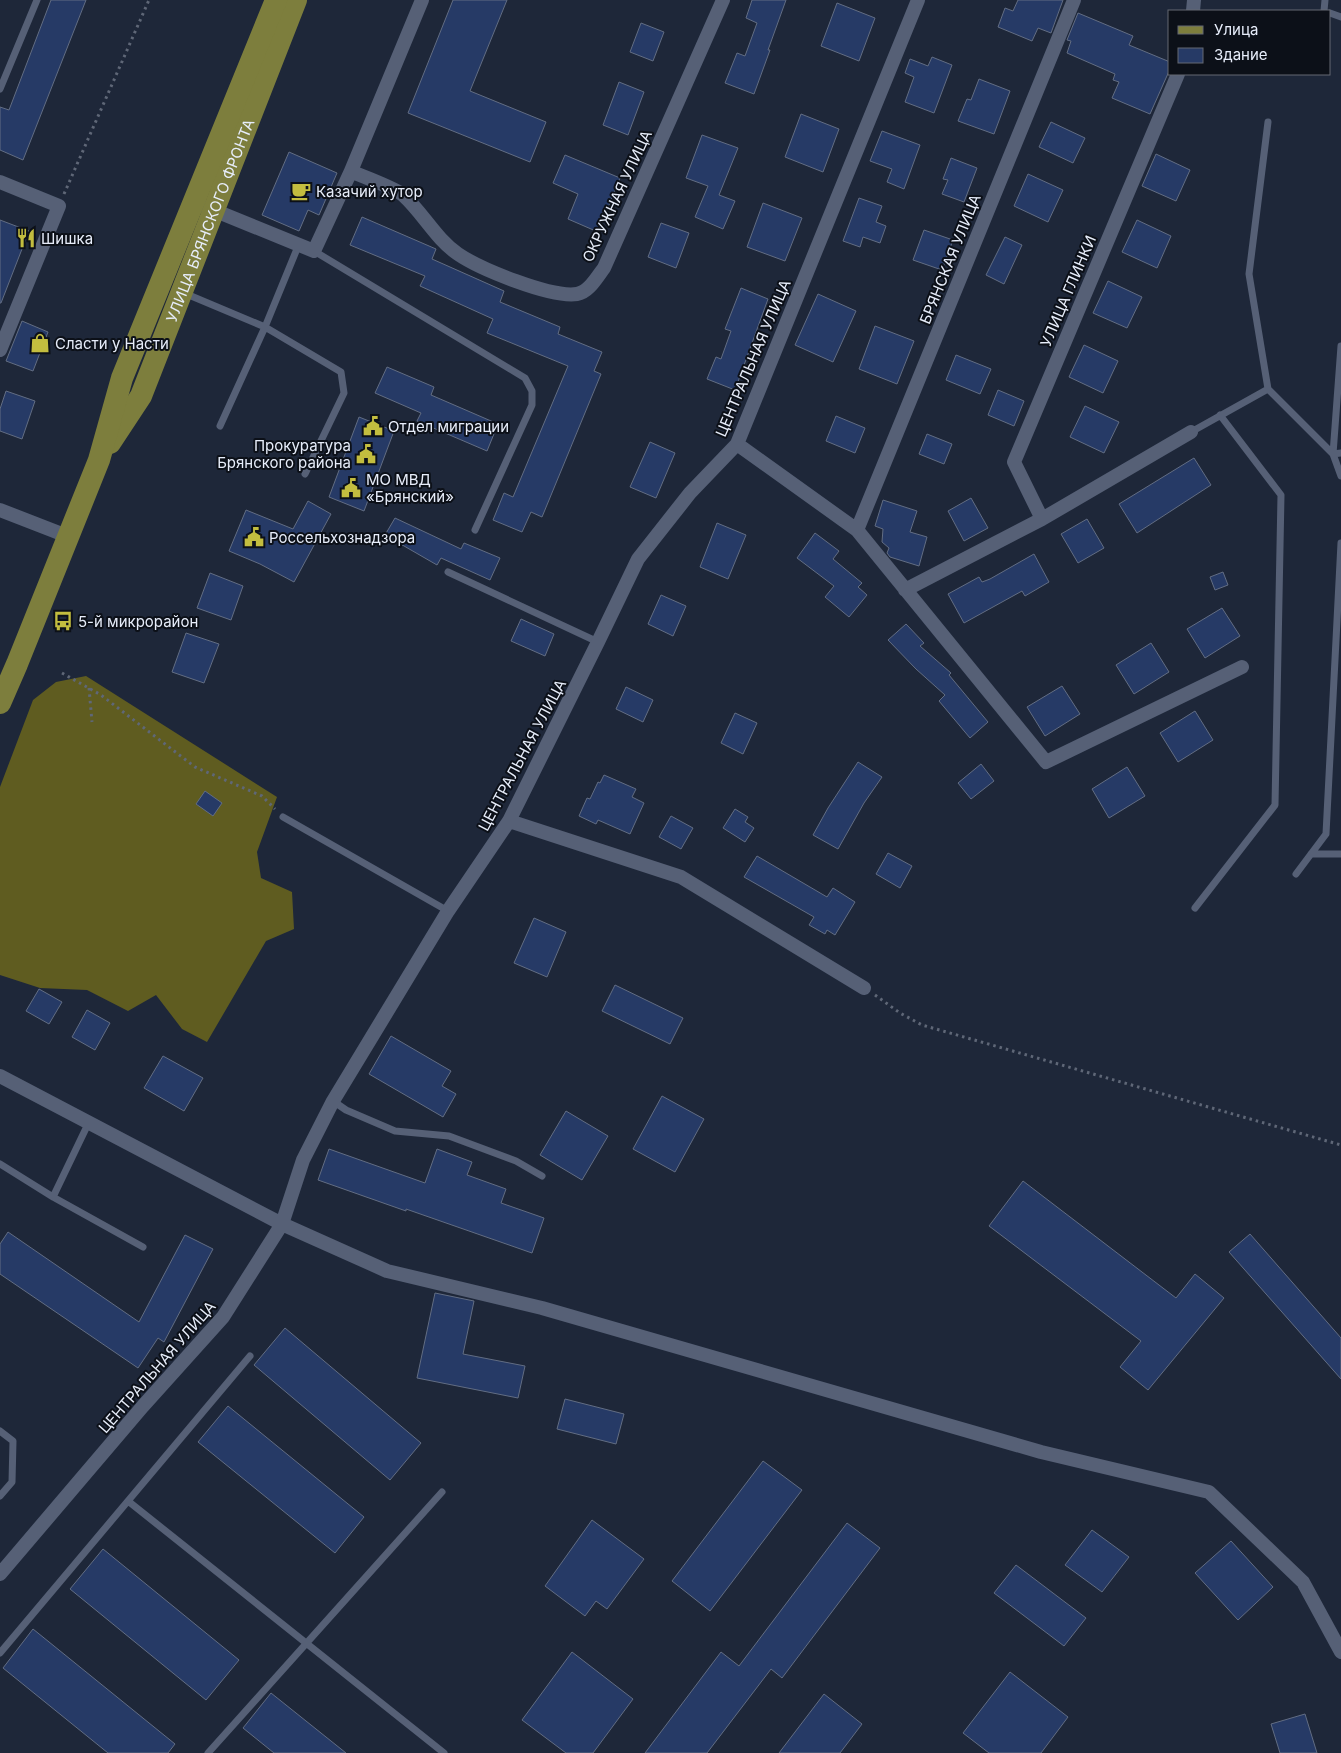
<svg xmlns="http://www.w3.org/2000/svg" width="1341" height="1753" viewBox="0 0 1341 1753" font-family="Inter,sans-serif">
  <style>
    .forest { fill: #5f5c20 }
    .building { fill: #263a66; stroke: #626d83 }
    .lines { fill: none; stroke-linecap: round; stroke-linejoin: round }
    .path { stroke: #5f6777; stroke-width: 3; stroke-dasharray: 2.5 4; stroke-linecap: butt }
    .lane { stroke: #566076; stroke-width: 7 }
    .street { stroke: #566076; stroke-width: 14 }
    .primary { stroke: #7d7e3d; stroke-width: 22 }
    .labels { text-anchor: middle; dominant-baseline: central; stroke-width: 4; stroke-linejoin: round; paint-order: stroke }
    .poi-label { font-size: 15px; fill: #e7edfa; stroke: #0c1018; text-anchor: start }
    .street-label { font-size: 15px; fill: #e7edfa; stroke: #0c1018 }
  </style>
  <rect width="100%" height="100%" fill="#1e2739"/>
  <path class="forest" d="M86 676 277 797 257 852 261 878 292 892 294 929 266 941 207 1042 182 1029 156 995 128 1011 87 990 40 988 0 975V787L33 700 56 682Z"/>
  <path class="building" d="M51 0H86L23 160 0 150V107L9 110Z
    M453 0H507L470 91 546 122 530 162 408 113Z
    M752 0H786L768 50H770L754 94 725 83 737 53 745 56 757 23 746 18Z
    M1018 0H1063L1051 33 1038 28 1032 41 998 27 1005 8 1013 11Z
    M837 3 875 18 859 61 821 46Z
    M1078 13 1133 36 1129 45 1170 62V69L1150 114 1112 98 1119 82 1113 80 1115 74 1067 53 1071 41 1067 40Z
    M641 23 664 32 653 61 630 52Z
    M932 57 952 65 934 113 905 102 914 77 905 73 910 59 928 66Z
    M979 79 1010 91 994 134 958 121 967 99 971 100Z
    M619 82 644 92 628 135 603 125Z
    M801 114 839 129 823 172 785 157Z
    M1051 122 1085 138 1073 163 1039 147Z
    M882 131 920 145 904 189 887 182 892 169 870 161Z
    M702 135 738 148 719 195 735 201 723 229 695 217 708 186 686 178Z
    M289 152 337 173 319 215 308 210 299 231 262 215Z
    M1156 154 1190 170 1176 201 1142 186Z
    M565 155 620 178 598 232 568 219 578 194 553 183Z
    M951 158 977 168 964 202 942 194 948 180 943 179Z
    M1028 174 1063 190 1048 222 1014 206Z
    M859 198 882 206 876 222 886 226 880 243 863 237 860 247 843 241Z
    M763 203 802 218 785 261 747 247Z
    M362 217 436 249 432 259 504 291 500 302 560 327 558 334 602 352 594 371 601 374 542 517 531 512 522 532 493 520 504 493 513 497 568 366 487 333 493 319 420 286 425 276 350 245Z
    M0 220 29 231 1 303H0Z
    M1137 220 1171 236 1157 268 1122 252Z
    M661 223 689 233 676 268 648 257Z
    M924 230 953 240 942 270 913 260Z
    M1005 237 1022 245 1004 284 986 275Z
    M1108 281 1142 297 1127 328 1093 313Z
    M741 288 768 299 735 390 707 379 716 357 721 359 731 331 725 329Z
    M818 294 856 311 833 362 795 345Z
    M22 321 48 332 33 371 6 361Z
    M875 326 914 341 897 384 859 369Z
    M1084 345 1118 361 1103 393 1069 377Z
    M956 355 991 369 980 394 946 380Z
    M387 367 434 387 431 395 498 424 487 451 417 421 421 413 375 393Z
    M998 390 1024 401 1014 426 988 415Z
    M6 391 35 401 22 439 0 431V409Z
    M1085 406 1119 422 1104 453 1070 437Z
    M836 416 865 428 855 453 826 441Z
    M359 417 394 431 364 511 329 497Z
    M927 434 952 444 944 464 919 454Z
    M650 442 675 453 656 498 630 487Z
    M1194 458 1211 485 1137 533 1119 504Z
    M971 498 988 528 964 541 948 511Z
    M883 500 917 511 910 532 927 537 919 566 890 557 887 553 889 548 882 542 883 529 875 526Z
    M308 501 331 514 294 582 260 564 229 551 246 510 293 529Z
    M395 518 461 549 464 543 500 558 490 580 441 558 437 565 385 535Z
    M1087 519 1104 548 1078 563 1061 534Z
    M717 523 746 535 728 579 700 567Z
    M815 533 839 551 833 559 862 583 858 587 867 595 849 617 825 597 834 586 797 558Z
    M1034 554 1049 582 1025 596 1022 591 964 623 948 594 979 577 982 582 990 579Z
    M1223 572 1228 585 1215 590 1210 577Z
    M210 573 243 586 231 620 197 608Z
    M661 595 686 606 673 636 648 624Z
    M1222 608 1240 636 1205 658 1187 629Z
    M521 619 554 634 545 656 511 641Z
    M906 624 924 643 920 646 951 673 949 675 988 722 970 738 939 701 945 695 916 669 888 640Z
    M186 633 219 644 204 683 172 672Z
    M1151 643 1169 672 1134 694 1116 665Z
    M1062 686 1080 714 1045 736 1027 707Z
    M626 687 653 700 643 722 616 709Z
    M1195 711 1213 740 1178 762 1160 733Z
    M735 713 757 723 743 754 721 743Z
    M858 762 882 777 864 803 838 849 813 835 828 808Z
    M981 764 994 781 971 799 958 783Z
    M1127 767 1145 796 1109 818 1092 789Z
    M604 775 636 789 632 797 644 803 630 834 598 820 596 824 579 816 587 798 590 799 598 782 600 783Z
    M205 791 222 803 213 816 196 804Z
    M735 809 748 817 745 822 754 828 745 842 723 828Z
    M671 816 693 828 681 849 659 837Z
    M888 853 912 866 900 888 876 874Z
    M757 856 827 897 833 888 855 902 835 935 827 930 825 934 809 925 814 917 744 877Z
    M534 918 566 932 547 977 514 963Z
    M615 985 683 1018 670 1044 602 1011Z
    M39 989 62 1002 49 1024 26 1011Z
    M87 1010 110 1023 95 1050 72 1037Z
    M391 1036 451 1071 442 1086 456 1094 443 1117 369 1074Z
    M163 1056 203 1078 184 1111 144 1088Z
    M662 1096 704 1119 675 1172 633 1149Z
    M566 1111 608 1136 582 1180 540 1155Z
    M329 1149 425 1183 437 1149 472 1162 467 1175 506 1189 501 1203 544 1218 532 1253 406 1209V1211L318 1180Z
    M1023 1181 1176 1298 1195 1274 1224 1298 1148 1390 1120 1367 1141 1341 989 1226Z
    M8 1232 139 1322 185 1235 213 1249 164 1342 158 1338 138 1368 0 1274V1244Z
    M1250 1234 1341 1338V1379L1229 1252Z
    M435 1293 474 1301 463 1354 525 1366 518 1398 417 1378Z
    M285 1328 421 1443 390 1480 254 1365Z
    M565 1399 624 1414 616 1444 557 1429Z
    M228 1406 364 1517 335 1553 198 1442Z
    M763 1461 802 1490 710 1611 672 1581Z
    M592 1520 644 1559 607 1609 596 1601 585 1616 545 1586Z
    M847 1523 880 1548 782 1678 771 1669 707 1753H645L721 1652 739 1666Z
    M1092 1530 1129 1557 1102 1592 1065 1565Z
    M1231 1541 1273 1587 1238 1620 1195 1573Z
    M103 1549 239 1660 206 1700 70 1589Z
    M1016 1565 1086 1618 1064 1646 994 1593Z
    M33 1629 175 1744 168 1753H108L3 1668Z
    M572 1652 633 1699 593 1753H566L522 1720Z
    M1010 1672 1068 1717 1041 1753H989L963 1733Z
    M271 1693 346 1753H274L243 1728Z
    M824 1694 862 1724 840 1753H779Z
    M1305 1714 1317 1753H1280L1271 1724Z"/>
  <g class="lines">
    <path class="path" d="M64 194 149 0
      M62 673 101 695 195 767 262 796 275 809
      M89 688 92 722
      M875 995 900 1013 922 1025 1341 1145"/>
    <path class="lane" d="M1324 11 1325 0
      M1330 13 1341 17
      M0 89 37 0
      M1268 122 1249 274 1268 389
      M299 244 265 327 341 372 344 393 305 474
      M314 251 525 378 532 391V405L475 530
      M184 293 265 327 220 426
      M1341 346 1333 454 1341 476
      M1191 432 1268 389 1333 454 1341 453
      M448 572 598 642
      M283 817 448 911
      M1311 854H1341
      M1296 874 1326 834 1341 543
      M1195 908 1275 805 1281 495 1220 415
      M333 1101 346 1110 395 1131 449 1136 516 1161 542 1176
      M0 1164 53 1197 143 1247
      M53 1197 89 1122
      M0 1431 13 1441 12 1482 0 1496
      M128 1501 444 1753
      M0 1653 250 1356
      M208 1753 442 1492"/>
    <path class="street" d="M1193 11 1194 0
      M351 171C363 177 395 188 403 195 423 213 436 239 458 254 480 269 551 298 577 294 589 292 597 277 604 268L723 0
      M0 182 59 206 0 350
      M206 207 314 251 351 171 422 0
      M737 444 857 530 1046 762 1242 667
      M0 510 67 536
      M1042 519 1014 462 1178 74
      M857 530 1074 0
      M905 590 1042 519 1191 432
      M509 821 681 877 864 988
      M0 1076 282 1224 387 1271 542 1308 1041 1452 1209 1492 1303 1582 1341 1652
      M0 1574 143 1406 223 1317 282 1224 303 1160 333 1101 448 911 509 821 598 642 638 559 690 493 737 444 918 0"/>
    <g class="primary">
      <path id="s1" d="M110 443 141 396 296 0"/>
      <path d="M0 703 17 664 99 460 122 378 276 0"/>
    </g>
  </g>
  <defs>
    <symbol id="cafe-bare" viewBox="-9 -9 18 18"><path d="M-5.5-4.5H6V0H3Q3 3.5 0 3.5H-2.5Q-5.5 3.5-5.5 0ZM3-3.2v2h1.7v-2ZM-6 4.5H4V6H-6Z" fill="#c3bd3f" stroke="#0c1018" stroke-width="2.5" paint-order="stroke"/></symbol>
    <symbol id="restaurant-bare" viewBox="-9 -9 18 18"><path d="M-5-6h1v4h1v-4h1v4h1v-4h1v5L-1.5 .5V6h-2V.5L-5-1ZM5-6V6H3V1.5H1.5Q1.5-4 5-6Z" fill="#c3bd3f" stroke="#0c1018" stroke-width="2.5" paint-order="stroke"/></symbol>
    <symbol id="shop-bare" viewBox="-9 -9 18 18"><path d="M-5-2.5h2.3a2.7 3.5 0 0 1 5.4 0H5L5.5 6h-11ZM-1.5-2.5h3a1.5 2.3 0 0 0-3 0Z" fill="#c3bd3f" stroke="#0c1018" stroke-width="2.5" paint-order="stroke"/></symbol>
    <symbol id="civic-bare" viewBox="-9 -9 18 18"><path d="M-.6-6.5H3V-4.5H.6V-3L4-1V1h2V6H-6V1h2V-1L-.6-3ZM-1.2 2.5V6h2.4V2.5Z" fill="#c3bd3f" stroke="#0c1018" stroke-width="2.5" paint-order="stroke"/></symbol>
    <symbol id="bus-bare" viewBox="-9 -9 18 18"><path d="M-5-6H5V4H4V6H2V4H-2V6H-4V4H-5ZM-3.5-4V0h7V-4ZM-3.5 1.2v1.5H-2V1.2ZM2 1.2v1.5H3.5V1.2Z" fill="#c3bd3f" stroke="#0c1018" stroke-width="2.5" paint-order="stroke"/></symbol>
  </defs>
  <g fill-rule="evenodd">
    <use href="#cafe-bare" x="287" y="177" width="28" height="28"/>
    <use href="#restaurant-bare" x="12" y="224" width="28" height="28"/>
    <use href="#shop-bare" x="26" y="329" width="28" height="28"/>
    <use href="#civic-bare" x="359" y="412" width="28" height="28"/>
    <use href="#civic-bare" x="352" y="440" width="28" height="28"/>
    <use href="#civic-bare" x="337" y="474" width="28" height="28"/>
    <use href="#civic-bare" x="240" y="523" width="28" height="28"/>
    <use href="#bus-bare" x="49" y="607" width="28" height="28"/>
  </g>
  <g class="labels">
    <g class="poi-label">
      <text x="316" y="191">Казачий хутор</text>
      <text x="41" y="238">Шишка</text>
      <text x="55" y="343">Сласти у Насти</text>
      <text x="388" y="426">Отдел миграции</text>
      <text x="351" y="445" text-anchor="end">Прокуратура<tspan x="351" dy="17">Брянского района</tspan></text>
      <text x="366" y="479">МО МВД<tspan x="366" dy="17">«Брянский»</tspan></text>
      <text x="269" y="537">Россельхознадзора</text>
      <text x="78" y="621">5-й микрорайон</text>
    </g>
    <g class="street-label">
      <text transform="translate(617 196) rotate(-65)">ОКРУЖНАЯ УЛИЦА</text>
      <text stroke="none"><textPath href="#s1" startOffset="245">УЛИЦА БРЯНСКОГО ФРОНТА</textPath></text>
      <text transform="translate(950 259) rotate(-68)">БРЯНСКАЯ УЛИЦА</text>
      <text transform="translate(1068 291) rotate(-67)">УЛИЦА ГЛИНКИ</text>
      <text transform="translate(753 358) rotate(-67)">ЦЕНТРАЛЬНАЯ УЛИЦА</text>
      <text transform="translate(522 755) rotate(-62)">ЦЕНТРАЛЬНАЯ УЛИЦА</text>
      <text transform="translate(157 1367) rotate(-49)">ЦЕНТРАЛЬНАЯ УЛИЦА</text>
    </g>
  </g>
  <rect x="1168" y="10" width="162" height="65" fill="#0c1018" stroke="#646872"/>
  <rect x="1178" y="26" width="25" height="8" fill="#7d7e3d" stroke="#646872"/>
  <text x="1214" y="35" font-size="15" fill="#e7edfa">Улица</text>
  <rect x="1178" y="48" width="25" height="15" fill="#263a66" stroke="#646872"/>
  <text x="1214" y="60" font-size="15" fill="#e7edfa">Здание</text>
</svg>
